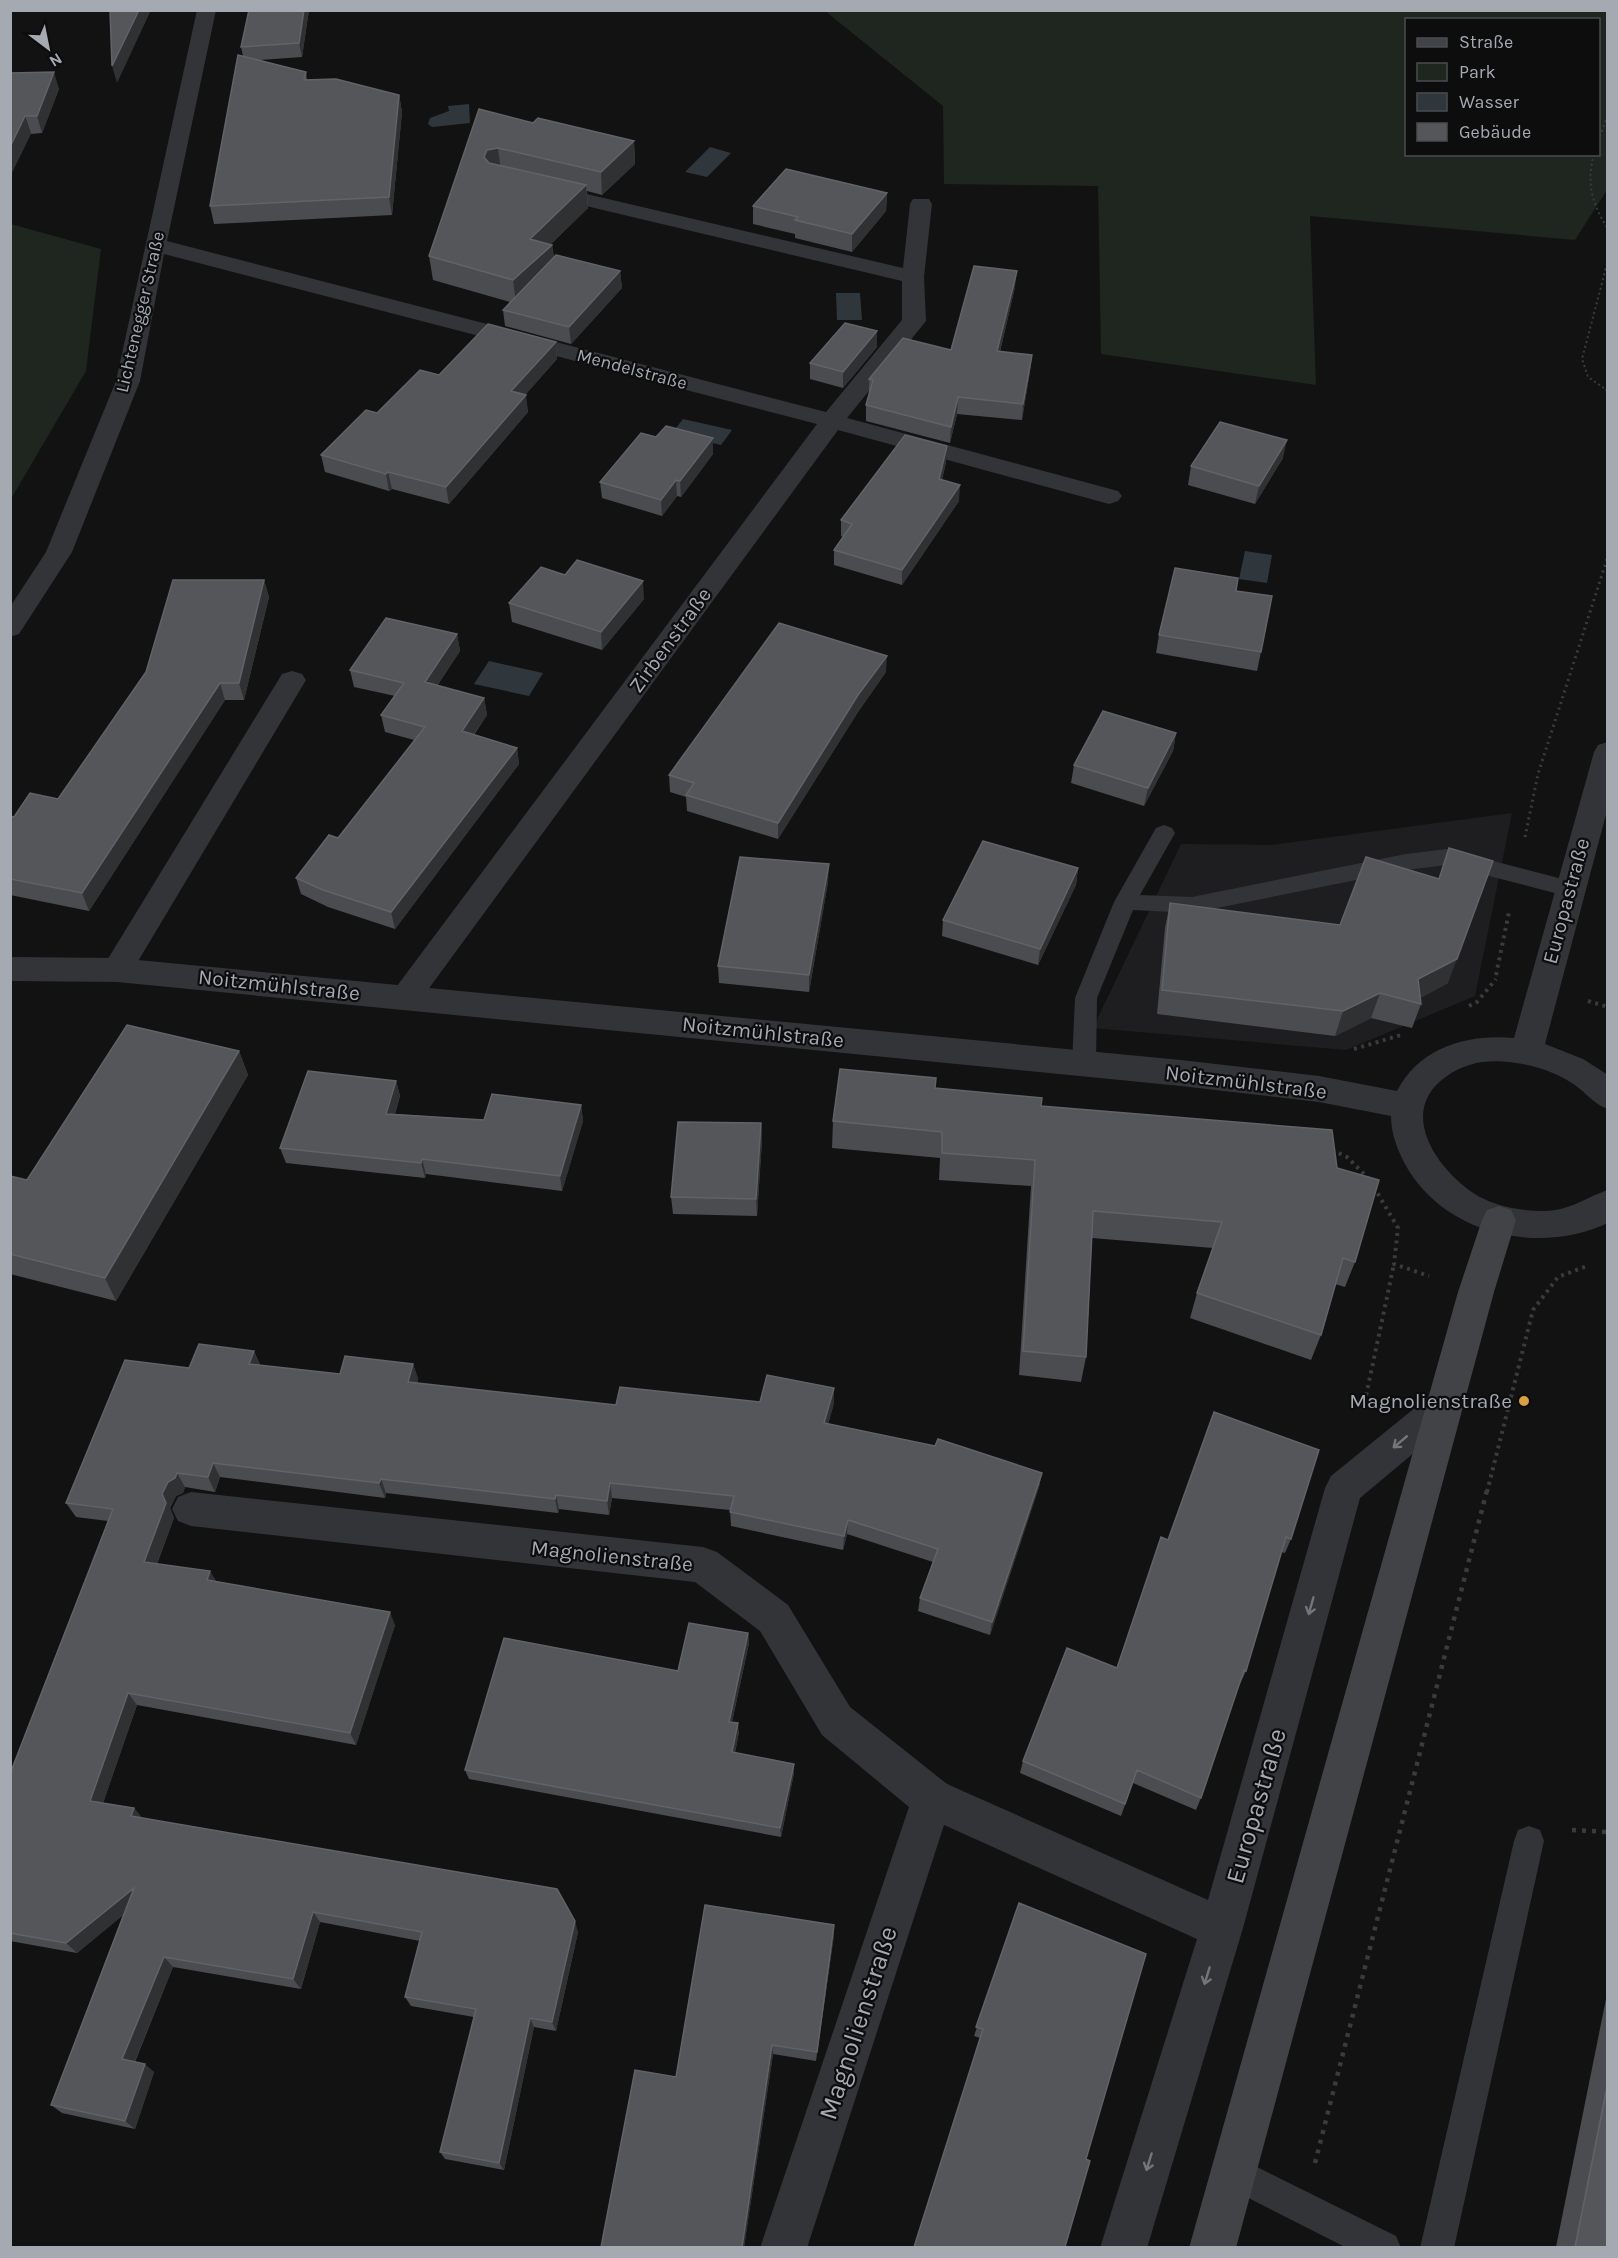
<svg xmlns="http://www.w3.org/2000/svg" width="1618" height="2258" viewBox="0 0 1618 2258" font-family="Karla,sans-serif">
  <style>
    .built { fill: #1e1e20 }
    .green { fill: #1f251f; fill-rule: evenodd }
    .water { fill: #2f373c }
    .lines { fill: none; stroke-linecap: round; stroke-linejoin: round }
    .path-far3 { stroke: #3a3b3f; stroke-width: 2; stroke-dasharray: 2 3; stroke-linecap: butt }
    .path-far2 { stroke: #3a3b3f; stroke-width: 3; stroke-dasharray: 2 4; stroke-linecap: butt }
    .path-far1 { stroke: #3a3b3f; stroke-width: 4; stroke-dasharray: 3 4.5; stroke-linecap: butt }
    .path { stroke: #3a3b3f; stroke-width: 4.5; stroke-dasharray: 4 6; stroke-linecap: butt }
    .service { fill: #333438; fill-rule: evenodd }
    .minor { fill: #333438; fill-rule: evenodd }
    .tertiary { fill: #333438; fill-rule: evenodd }
    .secondary { fill: #424347; fill-rule: evenodd }
    .wall { fill: #4b4c4f }
    .shaded-wall { fill: #303133 }
    .building { fill: #54565a; stroke: #616368; stroke-width: 1.5 }
    .oneway { stroke: #72757b }
    .poi-dot { fill: #daa043; stroke: #0d0d0e; stroke-width: 2 }
    .labels { text-anchor: middle; dominant-baseline: central; stroke-width: 4.5; stroke-linejoin: round; paint-order: stroke }
    .far-street-label { font-size: 18px; fill: #a5aab2; stroke: #0d0d0e }
    .street-label { font-size: 21px; fill: #a5aab2; stroke: #0d0d0e }
    .poi-label { font-size: 21px; fill: #a5aab2; stroke: #0d0d0e; text-anchor: end }
    .near-street-label { font-size: 26px; fill: #a5aab2; stroke: #0d0d0e }
  </style>
  <rect width="100%" height="100%" fill="#121213"/>
  <path class="built" d="M1512 813 1475 996 1346 1050 1093 1028 1181 844 1271 845Z"/>
  <path class="green" d="M825 11H1607V190L1575 240 1310 216 1316 385 1101 354 1098 186 944 184 943 106ZM1406 20H1598V154H1406Z
    M11 224 101 249 86 371 11 499Z"/>
  <path class="water" d="M469 104 470 123 432 127 428 124 430 118 449 111 448 106Z
    M710 147 731 153 707 177 685 172Z
    M836 293H860L862 320H837Z
    M683 419 732 430 721 445 672 433Z
    M1245 551 1272 555 1267 583 1239 579Z
    M489 661 543 673 529 696 474 684Z"/>
  <g class="lines">
    <path class="path-far3" d="M1598 141 1608 115
      M1594 154C1586 183 1592 204 1608 229
      M1608 391 1588 377 1582 359 1608 260"/>
    <path class="path-far2" d="M1606 389 1608 391
      M1525 837 1538 774 1608 556"/>
    <path class="path-far1" d="M1496 975 1509 912
      M1588 1001 1608 1007
      M1469 1006 1477 1002 1496 979
      M1354 1049 1401 1035
      M1332 1150 1347 1157 1368 1178
      M1374 1187 1398 1228 1394 1264 1429 1276
      M1363 1410 1394 1264
      M1487 1492 1533 1310 1558 1277 1587 1266"/>
    <path class="path" d="M1572 1830 1608 1832
      M1315 2163 1487 1490"/>
    <path class="service" d="M1164 825 1172 828 1175 833 1140 895 1192 897 1406 854 1447 849 1570 881 1578 883 1581 889 1578 895 1570 897 1447 865 1406 870 1192 913 1133 910 1097 998 1096 1064 1092 1070 1084 1073 1076 1070 1072 1064 1075 998 1114 902 1156 828Z
      M1529 1826 1540 1830 1544 1841 1454 2248H1420L1514 1841 1518 1830Z
      M1233 2155 1396 2236 1401 2248H1347L1221 2184 1216 2172 1221 2160Z"/>
    <path class="minor" d="M197 10H216L167 241 826 412 902 320V281L544 196 536 195 533 190 536 185 544 184 903 268 910 204 913 199H929L932 204 924 277 926 321 847 418 1118 491 1122 496 1118 501 1109 504 838 430 416 1006 405 1010 394 1006 389 998 394 990 817 424 164 254 140 381 72 552 19 634 10 637V607L46 552 116 381Z
      M292 671 302 674 306 680 128 978 117 982 106 978 101 970 106 962 282 674Z
      M1445 1389 1458 1394 1463 1405 1458 1416 1360 1498 1243 1928 1147 2248H1100L1197 1939 944 1825 807 2248H760L909 1807 822 1735 760 1631 695 1582 191 1526 178 1521 172 1509 178 1497 191 1492 703 1547 717 1552 788 1605 850 1707 947 1784 1208 1900 1325 1488 1331 1476 1432 1394Z"/>
    <path class="tertiary" d="M1608 742V807L1545 1044 1583 1059 1608 1075V1109C1594 1104 1587 1094 1575 1085 1557 1073 1537 1066 1516 1063 1491 1059 1468 1061 1447 1076 1395 1111 1438 1172 1478 1196 1498 1207 1521 1211 1544 1211 1572 1210 1584 1198 1608 1190V1223C1538 1256 1443 1234 1405 1164 1397 1149 1391 1133 1391 1116L1319 1102 1181 1086 117 982 10 981V957L117 958 1181 1060 1319 1076 1397 1091C1420 1047 1467 1034 1514 1038L1594 752 1598 745Z"/>
    <path class="secondary" d="M1499 1206 1511 1210 1516 1220 1494 1292 1236 2248H1189L1458 1292 1482 1220 1487 1210Z"/>
  </g>
  <path class="wall" d="M249 10H309L302 57 260 60 306 72 307 80 399 95 402 112 392 215 214 224 210 206 243 56 241 47Z
    M10 73 59 89 42 133 31 134Z
    M479 109 533 123 634 141 635 164 602 195 587 191 588 208 551 244 552 245 554 257 620 271 622 288 571 344 505 326 503 310 510 302 433 280 429 256Z
    M887 193 886 211 852 252 795 238V234L753 224V206Z
    M1015 287 1000 352 1032 355 1030 371 1022 420 957 414 950 443 866 421V405L869 395V379L951 350Z
    M877 331V347L843 388 810 379V363Z
    M556 342 557 359 525 395 528 412 449 504 392 489 389 491 325 472 321 455 377 413 439 375Z
    M656 437 713 438V454L681 497 677 496 662 516 602 498 600 482Z
    M1283 458 1255 504 1188 485 1191 466Z
    M946 462 942 480 959 501 902 585 834 565V550L843 537 841 536V520Z
    M264 580 269 597 244 700H225L89 911 10 895V816L14 817 58 799Z
    M1236 591 1261 652 1257 671 1156 653 1159 635Z
    M644 599 602 650 512 622 509 603Z
    M457 634 460 651 437 686 484 698 487 715 474 735 517 748 519 764 395 929 328 907 301 894 296 878 338 838 414 740 385 732 381 715 395 696 354 687 350 670Z
    M886 672 858 712 778 839 687 811 686 797 670 792 669 775Z
    M1176 733 1173 751 1144 806 1071 783 1074 765Z
    M1078 868 1076 885 1038 965 942 936 943 920Z
    M828 882 809 992 719 983 718 966Z
    M1170 903 1448 983 1420 998 1421 1004 1412 1028 1371 1018 1335 1036 1157 1014 1165 928Z
    M239 1051 248 1075 116 1301 10 1274V1176L27 1180Z
    M396 1081 400 1096 395 1114 484 1120 581 1105 583 1121 562 1191 426 1174 425 1178 286 1163 280 1148Z
    M935 1088 1041 1106 1337 1168 1355 1262 1345 1287 1335 1284 1321 1335 1311 1360 1190 1318 1197 1293 1213 1248 1092 1238 1086 1357 1081 1382 1019 1375 1031 1186 939 1180 940 1158 832 1148 833 1121Z
    M761 1123 762 1140 757 1216 673 1214 671 1197Z
    M254 1351 260 1365 340 1374 413 1364 418 1379 417 1383 616 1405 760 1402 834 1388V1403L828 1424 1042 1473 1039 1487 990 1635 918 1611 920 1598 933 1562 847 1534 843 1550 731 1526 730 1510 612 1498 609 1515 559 1509 558 1513 386 1493 385 1498 220 1477 215 1492 185 1487 183 1493 176 1496 170 1508 174 1518 157 1564 216 1582 395 1625 356 1745 137 1705 103 1803 134 1808 142 1818 578 1932 556 2031 534 2027 504 2170 445 2159 440 2152 474 2017 411 2006 405 1997 420 1941 320 1922 301 1989 173 1967 135 2062 154 2072 135 2129 62 2113 51 2105 123 1915 77 1953 10 1941V1774L108 1521 76 1517 66 1503 189 1368Z
    M1214 1412 1291 1539 1285 1553 1281 1552 1246 1671 1240 1684H1239L1201 1798 1196 1810 1133 1783 1121 1816 1020 1773 1023 1761 1117 1668 1168 1540Z
    M748 1633 749 1643 732 1722 739 1732 735 1753 794 1773 781 1837 469 1779 465 1770 678 1671Z
    M1019 1903 1086 2159 980 2038 974 2036Z
    M834 1935 816 2061 773 2054 744 2247H601Z
    M1608 1989V2247H1556Z"/>
  <path class="shaded-wall" d="M139 10H151L117 83 112 66Z
    M304 10H309L302 57 299 43Z
    M54 72 59 89 42 133 37 116Z
    M399 95 402 112 392 215 389 197Z
    M25 116 31 134 10 177V147Z
    M634 141 635 164 602 195 601 172Z
    M498 148 501 171 490 173 484 157 487 150Z
    M586 185 588 208 532 262 530 239Z
    M887 193 886 211 852 252V234Z
    M552 245 555 268 516 303 513 280Z
    M620 271 622 288 571 344 569 327Z
    M1017 271 1015 287 996 368 997 351Z
    M877 331V347L843 388V372Z
    M556 342 557 359 513 408 511 391Z
    M1032 355 1030 371 1022 420 1023 404Z
    M526 395 528 412 449 504 446 487Z
    M958 397 957 414 950 443 951 427Z
    M713 438V454L681 497 680 481Z
    M1287 440 1283 458 1255 504 1259 486Z
    M947 446 946 462 938 495 939 479Z
    M388 472 392 489 389 491 386 474Z
    M676 480 677 496 662 516 661 500Z
    M960 485 959 501 902 585V570Z
    M264 580 269 597 244 700 239 683Z
    M643 581 644 599 602 650 601 632Z
    M457 634 460 651 428 699 425 682Z
    M887 656 886 672 858 712 778 839V823L858 695Z
    M220 683 225 700 89 911 82 893Z
    M484 698 487 715 465 747 462 731Z
    M1176 733 1173 751 1144 806 1148 788Z
    M517 748 519 764 395 929 391 912Z
    M829 864 828 882 809 992V975Z
    M1078 868 1076 885 1038 965 1040 949Z
    M1457 959 1448 983 1413 1002 1418 979Z
    M1380 993 1371 1018 1335 1036 1343 1011Z
    M239 1051 248 1075 116 1301 105 1278Z
    M396 1081 400 1096 390 1129 386 1114Z
    M581 1105 583 1121 562 1191 560 1176Z
    M761 1123 762 1140 757 1216 756 1199Z
    M422 1159 426 1174 425 1178 421 1163Z
    M254 1351 260 1367 249 1364Z
    M413 1364 418 1379 413 1397 408 1382Z
    M834 1388V1403L824 1438V1423Z
    M213 1463 220 1477 215 1492 208 1477Z
    M177 1473 185 1487 183 1493 176 1496 170 1508 174 1518 152 1576 144 1562 162 1494 168 1482Z
    M1042 1473 1039 1487 990 1635 992 1622Z
    M381 1479 386 1493 385 1498 379 1483Z
    M610 1483 612 1498 609 1515 607 1501Z
    M556 1495 559 1509 558 1513 555 1499Z
    M848 1520 847 1534 843 1550 844 1536Z
    M210 1571 218 1584 207 1580Z
    M390 1612 395 1625 356 1745 350 1733Z
    M748 1633 749 1643 730 1731 729 1722Z
    M128 1693 137 1705 100 1812 90 1801Z
    M738 1723 739 1732 733 1762 732 1752Z
    M794 1764V1773L781 1837 780 1828Z
    M134 1808 143 1819 131 1816Z
    M134 1888 143 1899 77 1953 66 1943Z
    M313 1912 320 1922 301 1989 293 1979Z
    M575 1921 578 1932 556 2031 552 2022Z
    M834 1925V1935L816 2061 817 2052Z
    M164 1957 173 1967 132 2068 122 2059Z
    M530 2018 534 2027 504 2170 499 2163Z
    M772 2045 773 2054 744 2247H742Z
    M145 2064 154 2072 135 2129 125 2121Z"/>
  <path class="building" d="M110 10H139L112 66Z
    M249 10H304L299 43 241 47Z
    M238 55 306 72 304 80 336 79 399 95 389 197 210 206Z
    M54 72 37 116H25L10 147V73Z
    M479 109 533 123 538 118 634 141 601 172 498 148 487 150 484 157 489 163 586 185 530 239 552 245 513 280 429 256Z
    M786 169 887 193 852 234 795 220 798 217 753 206Z
    M556 255 620 271 569 327 503 310Z
    M974 266 1017 271 997 351 1032 355 1023 404 958 397 951 427 866 405 873 380 869 379 903 338 951 350Z
    M845 323 877 331 843 372 810 363Z
    M488 324 556 342 511 391 526 395 446 487 388 472 386 474 321 455 366 410 377 413 420 370 439 375Z
    M1220 422 1287 440 1259 486 1191 466Z
    M666 426 713 438 680 481 676 480 661 500 600 482 641 433 656 437Z
    M905 435 947 446 939 479 960 485 902 570 834 550 852 524 841 520Z
    M577 560 643 581 601 632 509 603 541 567 565 575Z
    M1175 568 1238 578 1236 591 1272 596 1261 652 1159 635Z
    M173 580H264L239 683H220L82 893 10 879V816L14 817 30 793 58 799 146 672Z
    M386 618 457 634 425 682 484 698 462 731 517 748 391 912 323 890 296 878 329 835 338 838 425 727 381 715 404 683 350 670Z
    M779 623 887 656 858 695 778 823 686 795 694 783 669 775Z
    M1103 711 1176 733 1148 788 1074 765Z
    M983 841 1078 868 1040 949 943 920Z
    M1449 848 1493 861 1457 959 1418 979 1421 1004 1380 993 1343 1011 1162 990 1170 903 1340 925 1366 857 1439 879Z
    M740 857 829 864 809 975 718 966Z
    M127 1025 239 1051 105 1278 10 1254V1176L27 1180Z
    M840 1069 936 1078 935 1088 1042 1098 1041 1106 1332 1130 1337 1168 1379 1180 1355 1262 1343 1258 1321 1335 1197 1293 1222 1222 1093 1211 1086 1357 1023 1351 1035 1160 942 1153V1132L833 1121Z
    M308 1071 396 1081 386 1114 484 1120 492 1094 581 1105 560 1176 422 1159 421 1163 280 1148Z
    M678 1122 761 1123 756 1199 671 1197Z
    M199 1344 254 1351 249 1364 340 1374 345 1356 413 1364 408 1382 616 1405 620 1387 760 1402 767 1375 834 1388 824 1423 935 1446 938 1439 1042 1473 992 1622 920 1598 938 1549 848 1520 844 1536 730 1512 734 1496 610 1483 607 1501 556 1495 555 1499 381 1479 379 1483 213 1463 208 1477 177 1473 175 1478 168 1482 162 1494 166 1503 144 1562 210 1571 207 1580 390 1612 350 1733 128 1693 90 1801 134 1808 131 1816 557 1889 575 1921 552 2022 530 2018 499 2163 440 2152 476 2009 405 1997 422 1932 313 1912 293 1979 164 1957 122 2059 145 2064 125 2121 51 2105 134 1888 66 1943 10 1933V1774L113 1509 66 1503 125 1360 189 1368Z
    M1214 1412 1319 1450 1291 1539 1286 1537 1246 1671 1244 1670 1201 1798 1137 1770 1125 1804 1023 1761 1067 1648 1117 1668 1161 1537 1168 1540Z
    M689 1623 748 1633 729 1722 738 1723 732 1752 794 1764 780 1828 465 1770 504 1638 678 1671Z
    M1019 1903 1146 1954 1086 2159 1090 2161 1065 2247H914L983 2029 976 2027Z
    M705 1905 834 1925 817 2052 772 2045 742 2247H601L635 2070 676 2077Z
    M1608 2082V2247H1575Z"/>
  <defs><path id="oneway-shaft" d="M-6 0H5M1.5-3L5.5 0L1.5 3" fill="none" stroke-width="1.6" stroke-linecap="round" stroke-linejoin="round" transform="scale(1.5)"/></defs>
  <g class="oneway">
    <use href="#oneway-shaft" transform="translate(1400 1442) rotate(140)"/>
    <use href="#oneway-shaft" transform="translate(1311 1606) rotate(106)"/>
    <use href="#oneway-shaft" transform="translate(1207 1976) rotate(107)"/>
    <use href="#oneway-shaft" transform="translate(1149 2162) rotate(107)"/>
  </g>
  <circle class="poi-dot" cx="1524" cy="1401" r="6"/>
  <g class="labels">
    <g class="far-street-label">
      <text transform="translate(140 312) rotate(-77)">Lichtenegger Straße</text>
      <text transform="translate(632 369) rotate(15)">Mendelstraße</text>
    </g>
    <g class="street-label">
      <text transform="translate(670 640) rotate(-54)">Zirbenstraße</text>
      <text transform="translate(1566 901) rotate(-75)">Europastraße</text>
      <text transform="translate(279 985) rotate(6)">Noitzmühlstraße</text>
      <text transform="translate(763 1032) rotate(6)">Noitzmühlstraße</text>
      <text transform="translate(1246 1082) rotate(7)">Noitzmühlstraße</text>
      <text transform="translate(612 1556) rotate(6)">Magnolienstraße</text>
    </g>
    <g class="poi-label">
      <text x="1512" y="1401">Magnolienstraße</text>
    </g>
    <g class="near-street-label">
      <text transform="translate(1256 1806) rotate(-74)">Europastraße</text>
      <text transform="translate(858 2023) rotate(-72)">Magnolienstraße</text>
    </g>
  </g>
  <rect width="1618" height="2258" fill="none" stroke="#a5aab2" stroke-width="24"/>
  <rect x="1405" y="18" width="195" height="138" fill="#0d0d0e" stroke="#4a4c50" stroke-width="1.5"/>
  <rect x="1417" y="38" width="30" height="9" fill="#424347" stroke="#4a4c50" stroke-width="1.5"/>
  <text x="1459" y="48" font-size="18" fill="#a5aab2">Straße</text>
  <rect x="1417" y="63" width="30" height="18" fill="#1f251f" stroke="#4a4c50" stroke-width="1.5"/>
  <text x="1459" y="78" font-size="18" fill="#a5aab2">Park</text>
  <rect x="1417" y="93" width="30" height="18" fill="#2f373c" stroke="#4a4c50" stroke-width="1.5"/>
  <text x="1459" y="108" font-size="18" fill="#a5aab2">Wasser</text>
  <rect x="1417" y="123" width="30" height="18" fill="#54565a" stroke="#4a4c50" stroke-width="1.5"/>
  <text x="1459" y="138" font-size="18" fill="#a5aab2">Gebäude</text>
  <g transform="translate(48 48) rotate(148)" stroke="#0d0d0e" stroke-width="4.5" paint-order="stroke">
  <path d="M0-4.5L10 22L0 15L-10 22Z" fill="#a5aab2"/>
  <text y="-9" font-size="16" font-weight="bold" text-anchor="middle" fill="#a5aab2">N</text>
  </g>
</svg>
